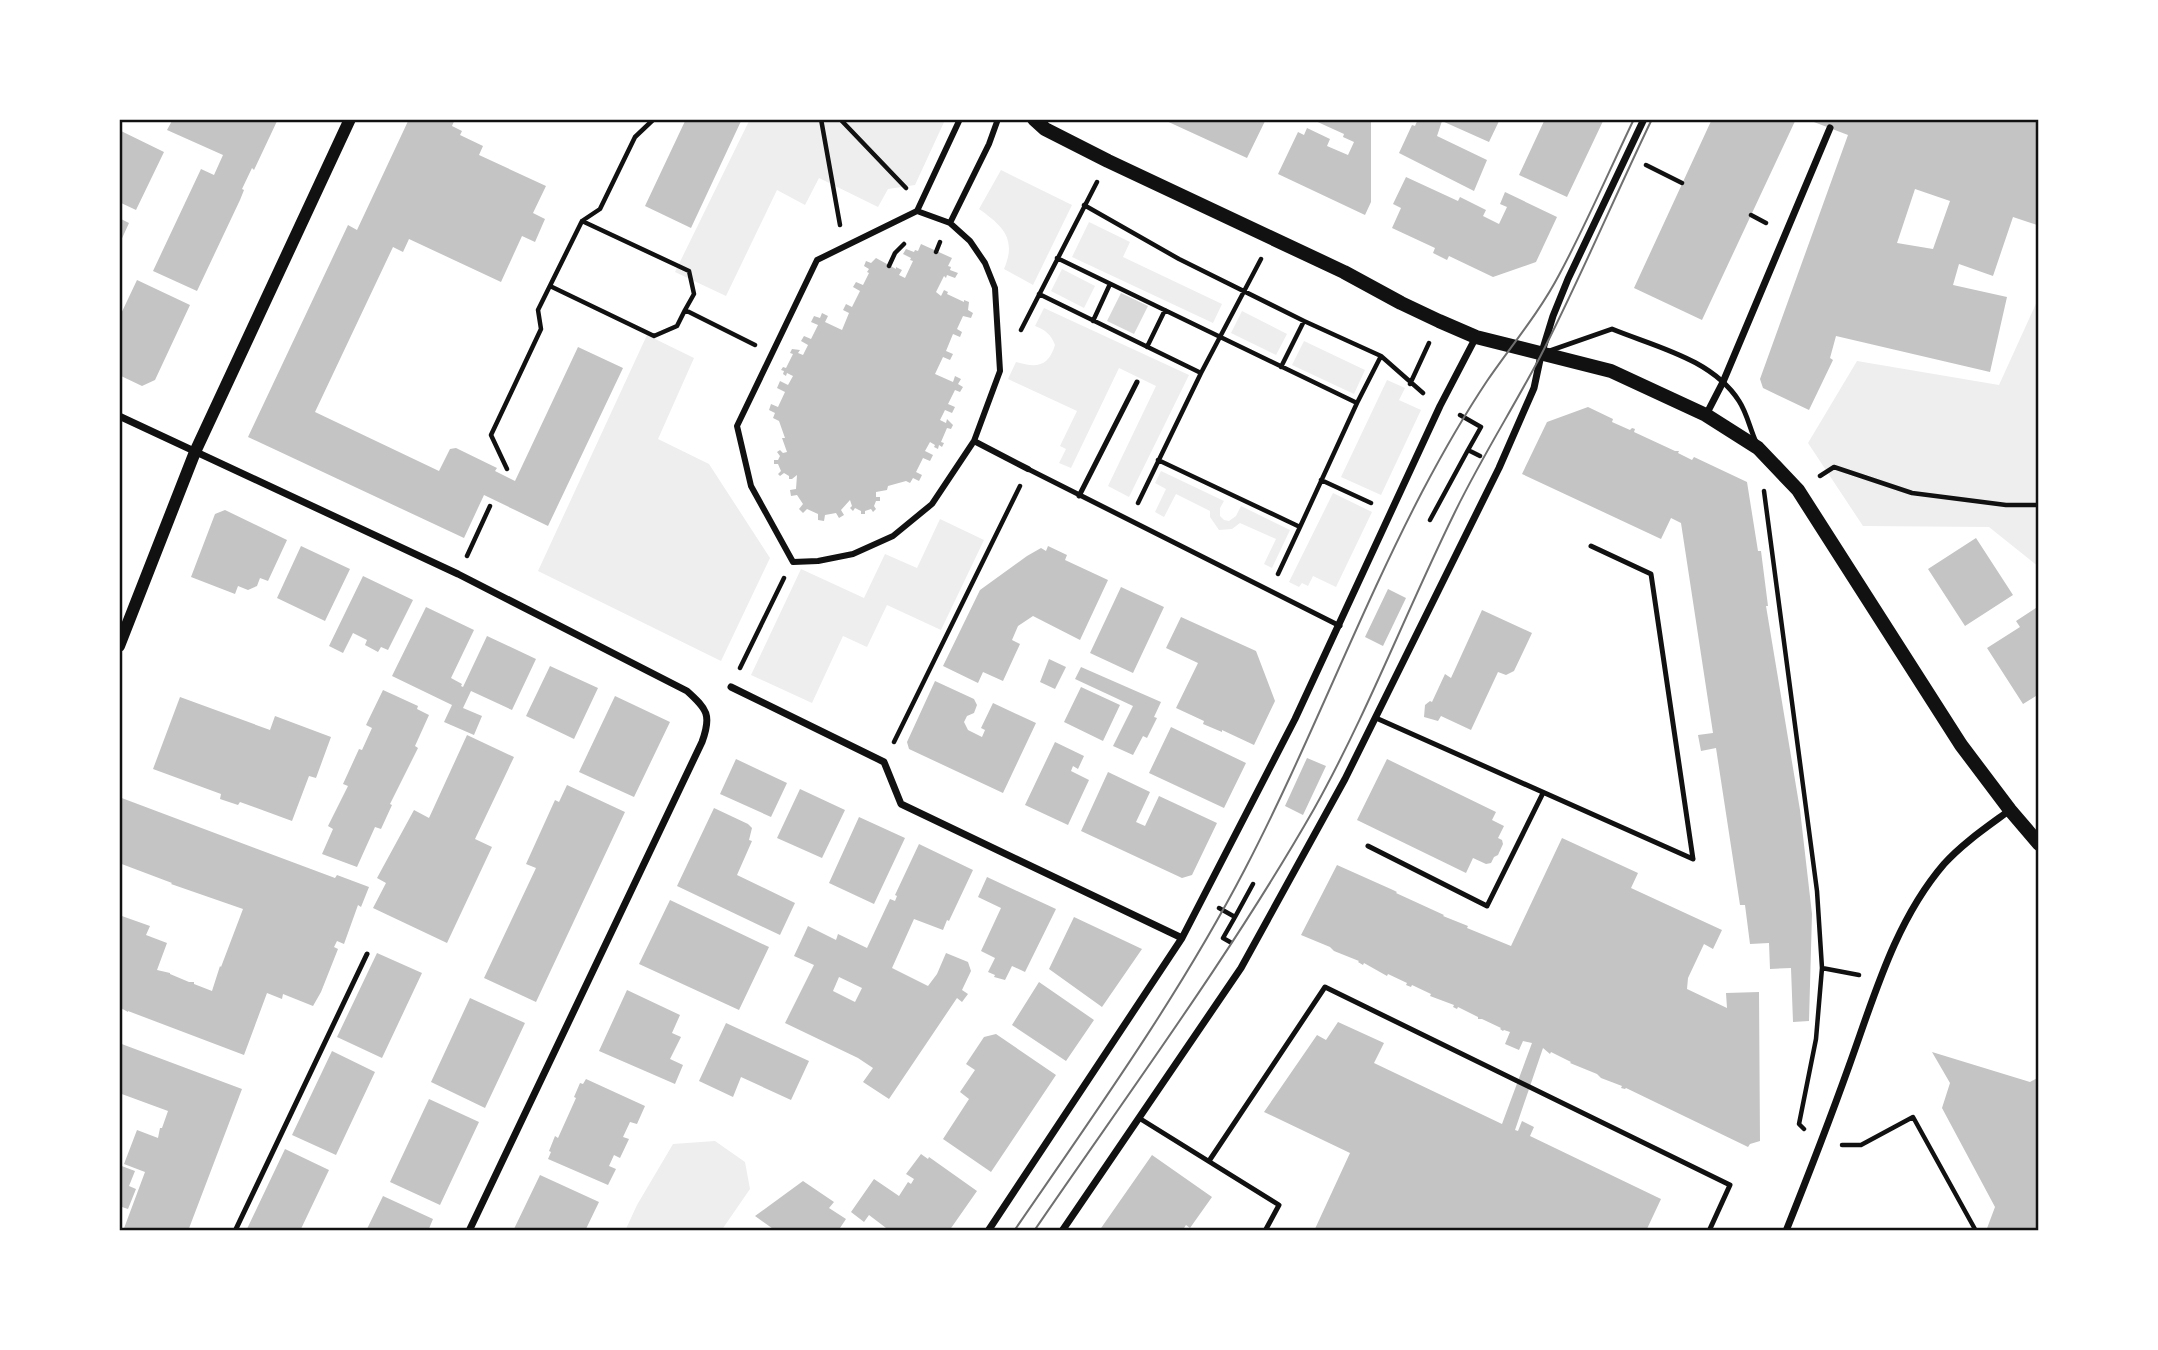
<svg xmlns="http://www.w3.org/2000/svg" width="2158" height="1350" viewBox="0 0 2158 1350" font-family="'Fira Sans Condensed',sans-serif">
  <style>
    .green { fill: #eee }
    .water { fill: #d9d9d9 }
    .building { fill: #c4c4c4; fill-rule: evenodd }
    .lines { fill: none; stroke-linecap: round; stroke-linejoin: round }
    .path { stroke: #111; stroke-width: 4.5 }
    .service { stroke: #111; stroke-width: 5 }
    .pedestrian { stroke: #111; stroke-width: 6 }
    .minor { stroke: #111; stroke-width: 7 }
    .tertiary { stroke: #111; stroke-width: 12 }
    .secondary { stroke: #111; stroke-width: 14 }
    .tram { stroke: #707070; stroke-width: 2 }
    .neatline { fill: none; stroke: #111; stroke-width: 2.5 }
  </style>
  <rect width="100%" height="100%" fill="#fff"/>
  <path class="green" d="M750 119H944L945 120 915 185 888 189 878 207 819 178 805 205 777 190 726 296 675 272Z
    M1001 170 1072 205 1033 285 1004 269C1017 239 1003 226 979 209Z
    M1089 222 1130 242 1123 257 1222 304 1213 323 1072 257Z
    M1062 269 1095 286 1084 308 1051 291Z
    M2039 297V567L1989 527 1863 526 1808 443 1857 361 1999 385Z
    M1044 308 1189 375 1129 497 1108 486 1156 386 1119 368 1071 468 1059 463 1066 449 1060 446 1077 411 1008 379 1016 362C1037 368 1048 367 1055 345 1051 334 1045 330 1035 326Z
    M1242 311 1287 334 1276 355 1231 333Z
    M647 335 694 358 658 439 709 464 770 558 721 661 538 571Z
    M1304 341 1365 370 1354 394 1292 365Z
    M1387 380 1405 388 1399 400 1421 410 1381 495 1341 477Z
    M1161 471 1224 501 1220 508V516L1224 520 1229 521 1236 516 1241 506 1290 530 1272 568 1264 564 1276 539 1240 523 1232 529 1219 530 1210 517V511L1176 494 1164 517 1155 512 1166 489 1155 483Z
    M1333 493 1372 512 1336 587 1313 576 1308 586 1302 583 1299 587 1289 582Z
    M940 519 984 540 941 630 887 605 867 647 843 636 812 703 751 675 801 569 864 598 885 554 917 568Z
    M715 1141 745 1162 750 1189 721 1231H625L637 1205 673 1144Z"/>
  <path class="water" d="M1121 293 1148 306 1134 334 1107 321Z"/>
  <path class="building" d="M173 119H278L254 170 252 168 242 189 244 190 240 200 197 291 153 271 201 169 214 175 223 155 167 130Z
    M409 119H455L452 126 462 131 460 135 483 146 479 155 546 186 533 213 545 219 535 242 522 236 501 282 409 239 403 252 393 247 315 412 439 471 450 449 456 448 497 468 495 471 515 481 578 347 623 368 548 526 484 495 464 538 248 437 348 225 357 230Z
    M686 119H742L691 228 645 206Z
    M1162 119H1266L1247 158Z
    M1311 119H1371V202L1365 215 1278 174 1298 132 1304 135 1307 128 1330 139 1327 146 1348 155 1354 142 1343 137 1344 134Z
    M1418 119H1500L1489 142 1442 121 1437 136 1487 160 1474 191 1399 153 1412 125 1415 126Z
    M1545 119H1604L1567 197 1519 175Z
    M1712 119H1796L1702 320 1634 288Z
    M1806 119H2039V218L2037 225 2013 217 1993 276 1959 264 1953 285 2007 297 1990 372 1836 336 1830 358 1833 360 1809 410 1763 388 1760 379 1848 135ZM1915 189 1950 201 1933 249 1897 243Z
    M119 130 164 152 136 210 119 202Z
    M1406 177 1458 201 1460 197 1486 210 1483 216 1499 224 1507 207 1500 204 1505 192 1557 217 1536 262 1493 277 1449 256 1447 260 1433 253 1435 248 1392 228 1401 208 1393 204Z
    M119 218 129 223 119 245Z
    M921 244 952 258 948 266 951 267 950 270 958 273 955 278 947 275 946 278 944 276 936 292 941 296 944 290 948 292 947 294 964 302V300L969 302 968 310 973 313 971 318 963 316 957 329 962 332 960 337 953 334 946 351 953 354 950 360 943 357 935 374 953 382 955 376 961 379 958 384 963 387 960 392 955 390 948 404 955 407 952 413 945 410 940 420 946 423 947 419 953 425 951 429 947 428 941 442 944 443 942 447 939 445 938 449 934 447 935 445 930 442 925 451 933 455 930 461 923 458 916 472 922 475 919 481 913 478 910 483 906 481 888 486 887 490 876 492V497H880V501H876L874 506 876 509 873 512 871 509 865 511V514H861V511L855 508 853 511 850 508 852 506 850 500 841 510 844 515 839 518 836 513 825 515 824 521 818 520V514L807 509 803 513 799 509 803 504 797 495 791 496 790 490 796 489 797 475 792 479H789V476L784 473 780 476 778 474 781 471 778 464H774V460H778L780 456 777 452 780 450 783 453 787 452 782 438H785L779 421 773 418 775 413 769 410 771 404 778 407 785 392 777 388 780 381 788 385 793 376 787 373 786 376 783 374 784 371 781 370 783 367 786 368 793 354 790 353 792 349 800 350 798 353 803 355 808 345 801 341 804 336 811 339 818 325 811 322 814 316 820 318 822 313 828 316 825 322 842 330 849 313 843 310 846 304 852 307 860 291 853 287 856 282 863 285 869 273 867 272 869 269 864 266 866 261 871 263 876 258 896 269V267L902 270 899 275 905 278 913 261 910 260 911 258 903 254 906 249 914 252 915 250 918 251Z
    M137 280 190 305 155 380 142 386 119 375V318Z
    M1588 407 1613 419 1612 422 1630 430 1632 428 1635 429 1634 432 1675 451H1679L1678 453 1692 460 1694 457 1747 482 1758 551H1761L1768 606H1766L1800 810 1812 914 1809 1021 1793 1022 1791 968 1770 969 1769 943 1750 944 1745 905H1740L1716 748 1701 751 1698 735 1713 733 1681 523 1671 518 1661 539 1522 474 1547 422Z
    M225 510 287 540 268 581 260 578 257 586 248 590 238 586 235 594 191 577 215 514Z
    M1976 538 2013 595 1965 626 1928 569Z
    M301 546 350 569 325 621 277 598Z
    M1048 546 1067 555 1065 560 1108 580 1080 640 1033 616 1018 626 1012 640 1020 644 1003 681 983 672 978 683 943 666 980 590 1027 556 1041 548 1046 551Z
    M363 576 413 600 388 650 381 647 378 652 365 645 367 640 353 633 343 653 329 646Z
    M1121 587 1164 607 1133 673 1090 653Z
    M1388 589 1406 598 1383 646 1365 637Z
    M2039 606V694L2023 704 1987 648 2020 627 2016 621Z
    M426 607 474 630 451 678 462 684 461 686 463 687 487 636 536 659 512 710 471 691 463 708 482 716 474 735 444 722 452 705 392 676Z
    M1482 610 1532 633 1514 671 1506 675 1498 672 1471 730 1441 716 1438 721 1424 717 1425 705 1430 701 1432 702 1445 674 1451 678Z
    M1181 617 1256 651 1275 701 1254 745 1222 730V732L1203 724 1204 721 1176 708 1198 663 1166 648Z
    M1049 659 1066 667 1055 689 1040 682Z
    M550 666 598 688 574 739 526 716Z
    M1081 667 1161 702 1154 717 1157 718 1147 738 1143 736 1133 755 1113 746 1133 706 1075 679Z
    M935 681 974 699 977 705 974 713 967 716 964 722 968 730 982 737 985 730 981 728 993 703 1036 723 1003 793 909 749 907 742Z
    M1081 687 1120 705 1103 741 1064 722Z
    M383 690 418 706 417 709 429 715 415 746 418 748 390 804 392 805 381 829 375 827 357 867 322 854 333 829 328 826 348 786 343 784 359 749 362 750 372 728 366 725Z
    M615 696 670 722 634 797 579 772Z
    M180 697 270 730 275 716 331 737 316 778 309 776 292 821 240 802 238 805 220 799 221 794 153 769Z
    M1171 727 1246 763 1224 808 1149 773Z
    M467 735 514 757 475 839 492 847 447 943 373 908 386 883 377 878 414 810 429 818Z
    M1055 742 1084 756 1078 769 1073 766 1071 771 1089 780 1068 825 1025 805Z
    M1307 758 1326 766 1303 815 1285 806Z
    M736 759 787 783 771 817 720 794Z
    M1387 759 1496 812 1492 820 1504 826 1498 838 1502 840 1503 844 1498 855 1494 857 1491 863 1486 864 1473 858 1466 873 1357 820Z
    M1108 772 1150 792 1136 822 1145 826 1159 796 1217 823 1192 875 1182 878 1081 831Z
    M567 785 625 812 536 1002 484 978 536 868 526 864 555 800 559 802Z
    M800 789 845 810 822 858 777 838Z
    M119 797 335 878 337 875 369 887 361 907 358 905 344 944 337 941 334 947 338 949 321 992 313 1006 283 994 282 999 267 993 244 1055 128 1011V1012L119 1007V915L150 926 146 935 167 943 157 970 170 973V974L189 982H194V984L212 991 220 966 221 967 243 909 171 884 172 883 119 863Z
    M714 808 748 824 752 828 749 840 752 841 737 875 795 903 780 935 677 886Z
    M859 817 905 838 874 904 829 883Z
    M1562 838 1638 873 1631 888 1722 930 1713 949 1704 944 1688 978 1687 989 1727 1008 1726 993 1759 992 1760 1141 1750 1144 1748 1147 1746 1146 1626 1088 1625 1089 1621 1088 1622 1086 1601 1078 1597 1074 1570 1063 1571 1062 1551 1052 1550 1054 1543 1048 1515 1130 1518 1131 1522 1121 1534 1127 1530 1136 1661 1199 1646 1231H1314L1350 1153 1264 1112 1317 1035 1326 1040 1338 1022 1384 1043 1374 1063 1502 1124 1532 1043 1523 1041 1519 1050 1505 1044 1510 1032 1504 1030 1503 1031 1500 1029 1501 1028 1482 1019H1478V1017L1458 1007 1457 1009 1453 1007 1454 1005 1430 996 1431 994 1412 985 1411 987 1406 985 1407 983 1388 974 1387 976 1364 963 1363 965 1358 962 1359 961 1334 951 1330 947 1301 935 1337 865 1393 890 1397 892 1396 893 1444 915 1443 916 1468 926 1467 928 1511 946Z
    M919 844 973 870 949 921 947 920 943 930 914 919 892 968 928 986 937 974 946 953 968 962 971 971 962 990 968 994 962 1002 957 998 889 1099 863 1082 873 1068 858 1058 785 1023 814 965 794 956 808 926 836 940 838 934 867 948 890 899 895 901 897 896 895 895ZM839 977 862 988 855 1002 833 991Z
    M987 877 1056 909 1025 972 1012 966 1005 980 994 977 995 975 988 972 995 958 981 951 1001 908 978 897Z
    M670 900 769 947 739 1010 639 964Z
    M1074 917 1142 949 1102 1007 1049 969Z
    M377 953 422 973 382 1058 337 1037Z
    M1039 982 1094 1020 1066 1061 1012 1025Z
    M627 990 680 1015 672 1033 681 1037 670 1059 683 1065 675 1084 599 1051Z
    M470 998 525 1023 485 1108 431 1082Z
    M726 1023 809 1061 791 1100 741 1077 733 1097 699 1081Z
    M996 1034 1056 1075 991 1172 943 1139 969 1099 960 1092 975 1070 966 1064 984 1037Z
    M119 1043 242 1089 188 1231H123L145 1172 124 1164 137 1130 158 1138 160 1128H162L168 1111 119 1093Z
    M332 1051 375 1072 336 1155 292 1135Z
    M1932 1052 2030 1082 2039 1077V1231H1986L1995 1207 1942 1108 1950 1083Z
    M586 1079 645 1106 637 1124 630 1122 623 1137 629 1139 620 1158 614 1155 609 1166 616 1169 608 1185 548 1159 551 1152 549 1151 555 1136 558 1138 576 1098 574 1097 580 1083 583 1084Z
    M429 1099 479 1122 440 1205 390 1182Z
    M285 1149 329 1170 300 1231H246Z
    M921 1154 928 1159 929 1157 977 1191 949 1231H890L869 1215 864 1222 851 1212 874 1179 899 1196 908 1182 911 1184 914 1179 906 1174Z
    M1152 1155 1212 1197 1190 1228 1186 1225 1182 1231H1099Z
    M119 1165 135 1171 129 1186 136 1189 128 1209 122 1207 119 1214Z
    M540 1175 599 1202 585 1231H513Z
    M803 1181 834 1202 829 1208 846 1219 838 1231H776L755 1216Z
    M383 1196 433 1219 428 1231H366Z"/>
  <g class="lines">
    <path class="path" d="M821 119 840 225
      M840 119 906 188
      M1646 165 1682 183
      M1084 205 1179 259 1304 321 1381 356 1423 393
      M1751 215 1766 223
      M582 221 689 271 694 294 685 310
      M936 252 940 242
      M1057 258 1357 403 1300 527 1158 460
      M889 266 895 253 904 244
      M550 286 654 336 677 326 685 310 755 345
      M1039 294 1201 373 1138 503
      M1093 321 1110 284
      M1021 330 1097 182
      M1147 347 1165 310
      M1281 367 1304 321
      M1201 373 1261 259
      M1410 384 1429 343
      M1357 403 1381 356
      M1460 415 1481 427 1468 450 1480 456
      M507 469 491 435 541 329 538 310 582 221 600 209 635 137 654 119
      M1820 476 1834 467 1912 493 2006 505H2039
      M1321 480 1371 503
      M1764 491 1817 891 1822 968 1816 1039 1799 1124 1804 1129
      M1430 520 1468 450
      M467 556 490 506
      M1278 574 1300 527
      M740 668 784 578
      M894 742 1020 486
      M1219 908 1235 917 1223 938 1230 942
      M1235 917 1253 884
      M1822 968 1859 975
      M1842 1145H1861L1913 1117 1976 1231"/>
    <path class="service" d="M1549 351 1612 329C1656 347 1712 359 1739 401 1747 413 1750 429 1756 442
      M1028 469 1340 626
      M1079 496 1137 382
      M1591 546 1651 574 1693 859
      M1376 718 1693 859
      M1368 846 1487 906 1543 793
      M1139 1118 1279 1205 1265 1231
      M1209 1161 1325 987 1730 1185 1709 1231
      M235 1231 367 954"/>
    <path class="pedestrian" d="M960 119 917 211 817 260 737 426 751 486 793 562 818 561 853 554 893 536 932 504 974 441 1000 371 995 288 985 263 970 241 950 223 989 144 998 119
      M917 211 950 223
      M974 441 1028 469"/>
    <path class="minor" d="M1706 415 1723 382 1830 128
      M119 416 458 574 687 691C707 709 712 715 702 742L469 1231
      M731 687 884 762 901 804 1182 938
      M988 1231 1182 938 1295 719 1440 406 1476 337
      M1062 1231 1241 968 1345 779 1499 468 1534 388 1541 355 1553 316 1568 279 1644 119
      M1786 1231C1808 1176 1829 1122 1849 1066 1874 997 1895 921 1944 864 1963 843 1987 827 2010 810"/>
    <path class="tertiary" d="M119 646 195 452 350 119"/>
    <path class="secondary" d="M1034 119 1045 129 1108 161 1344 272 1401 303 1439 321 1476 337 1611 371 1706 415 1758 448 1798 490 1961 745 2010 810 2039 844"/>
    <path class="tram" d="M1014 1231C1095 1113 1179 996 1245 869 1309 746 1358 615 1422 492 1442 454 1463 417 1487 381 1511 346 1539 313 1559 275 1586 225 1609 171 1634 119
      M1034 1231C1129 1092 1230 956 1314 809 1367 714 1406 612 1454 514 1480 460 1512 410 1540 357 1580 279 1614 198 1652 119"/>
  </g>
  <rect width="2158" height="1350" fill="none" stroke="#ffffff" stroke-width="242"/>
  <rect x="121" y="121" width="1916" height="1108" class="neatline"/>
</svg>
